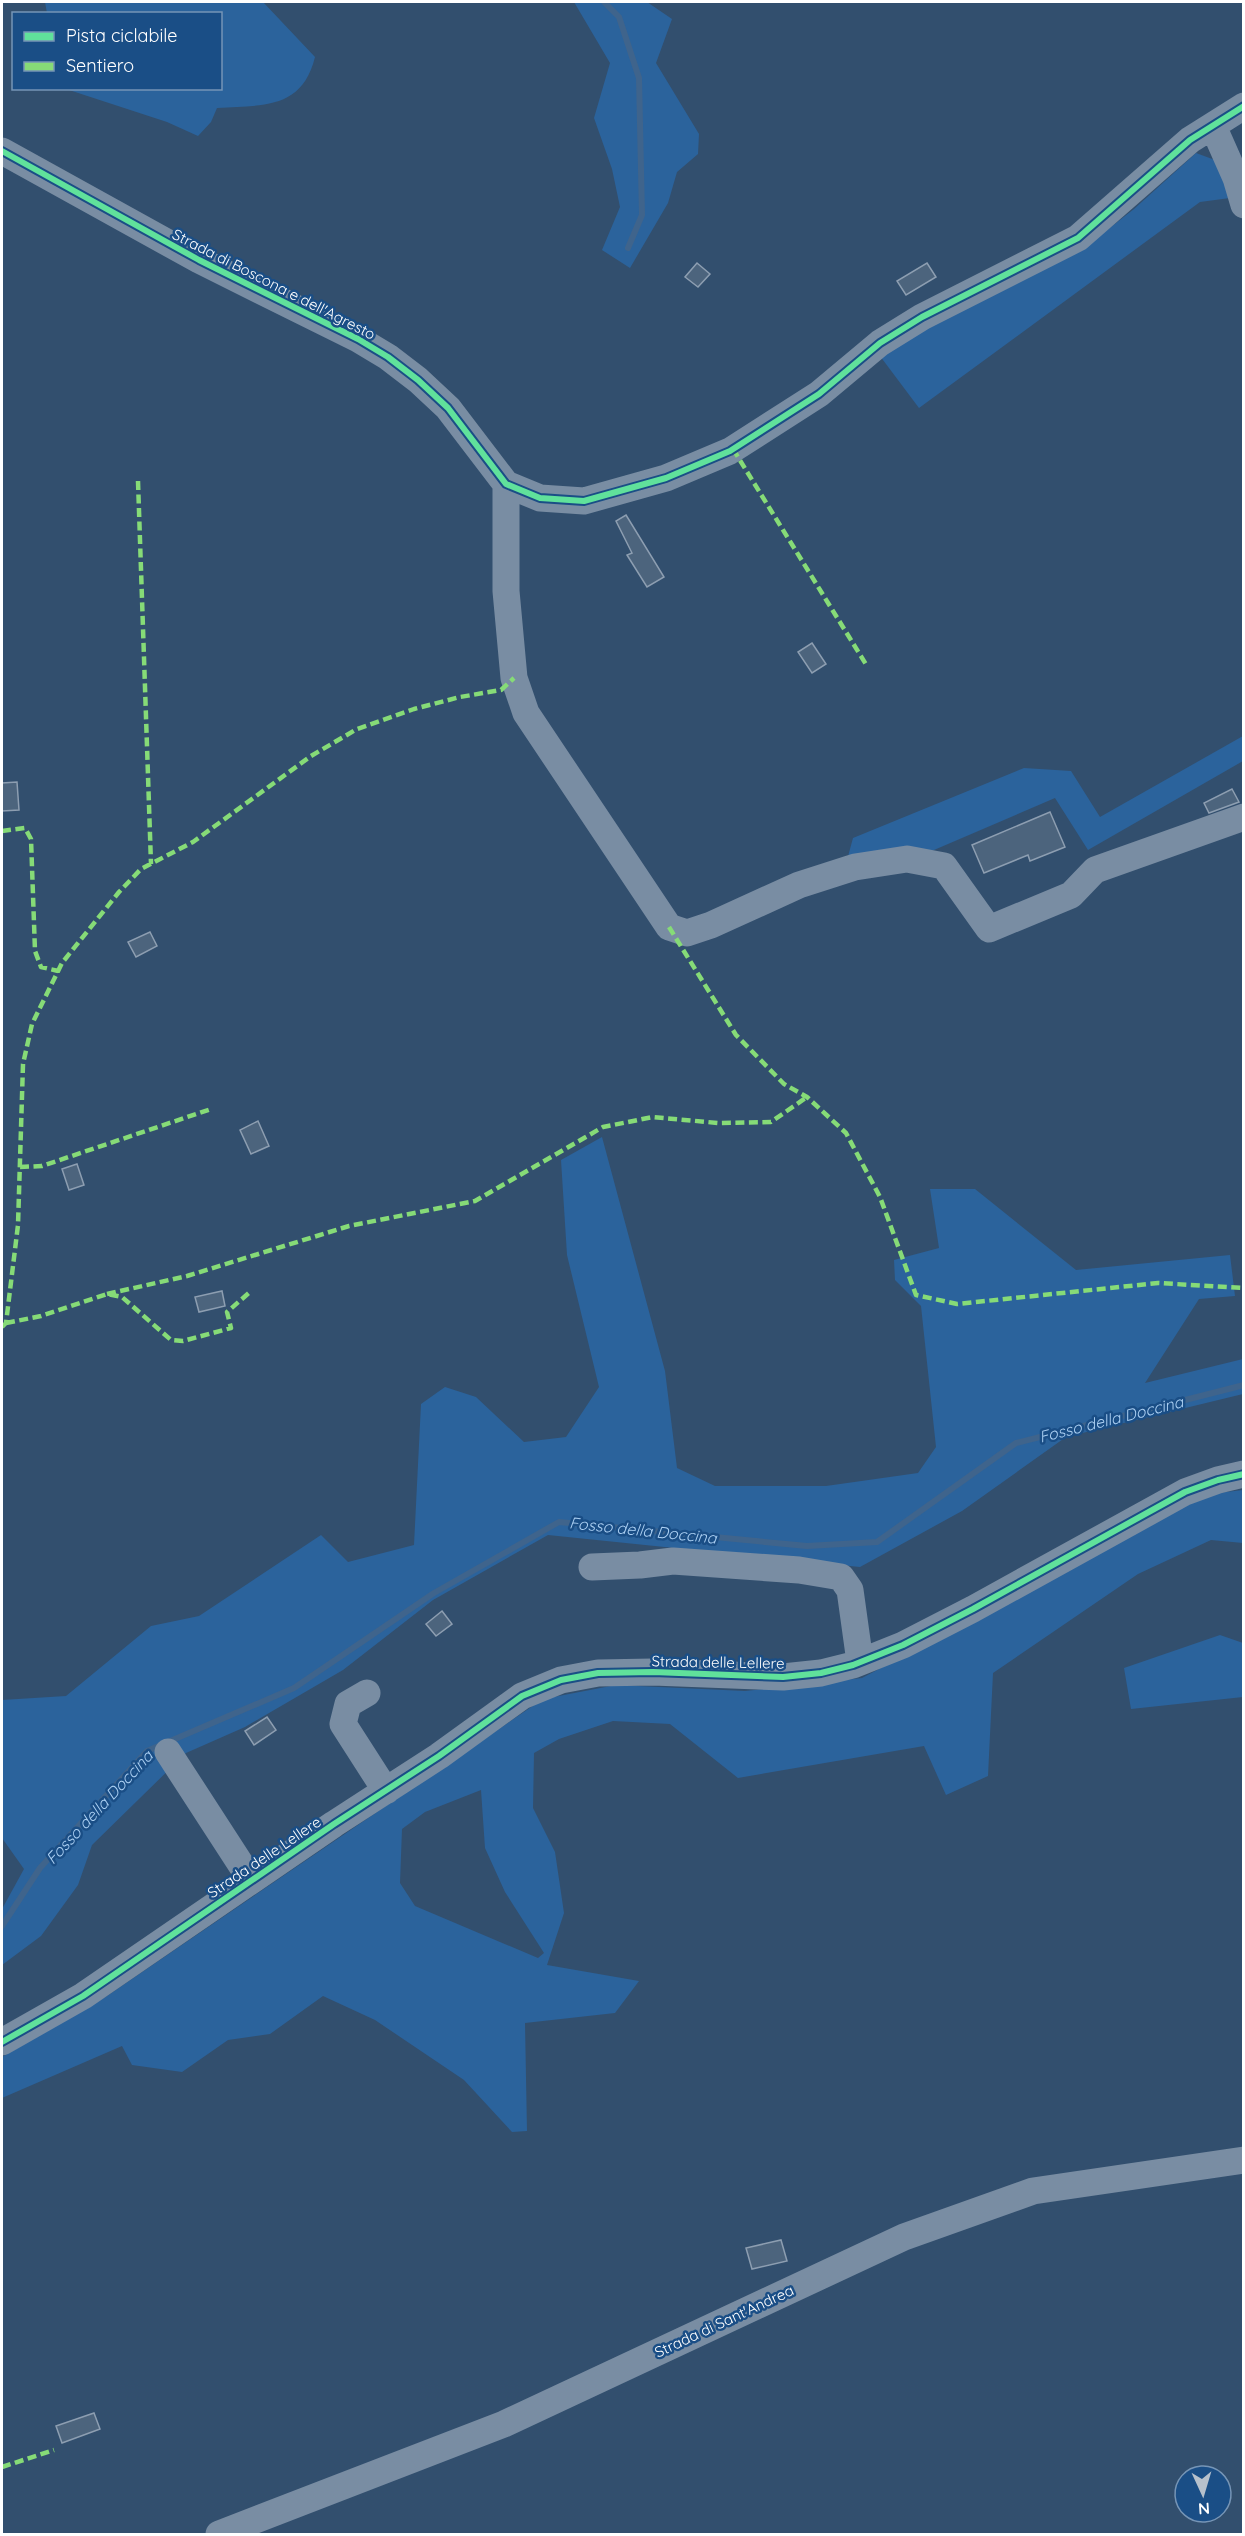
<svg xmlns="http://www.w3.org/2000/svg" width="1245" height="2536" viewBox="0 0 1245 2536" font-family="Quicksand,sans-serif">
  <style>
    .green { fill: #2b639c; fill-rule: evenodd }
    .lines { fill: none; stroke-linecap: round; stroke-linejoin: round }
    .stream { stroke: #3f648c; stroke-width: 6 }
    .building { fill: #4c647d; stroke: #8d9eb1; stroke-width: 1.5 }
    .minor { stroke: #798da3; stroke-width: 27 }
    .quiet { stroke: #86db77; stroke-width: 4.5; stroke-dasharray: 9 4.5; stroke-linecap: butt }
    .cycleway-casing { stroke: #1a4e86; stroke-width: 10 }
    .cycleway { stroke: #60e19b; stroke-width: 6 }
    .labels { text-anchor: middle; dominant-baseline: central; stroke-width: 5; stroke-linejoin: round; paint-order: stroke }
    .street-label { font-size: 15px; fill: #fff; stroke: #1a4e86 }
    .water-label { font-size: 16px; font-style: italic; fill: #acd0f3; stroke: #1a4e86 }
  </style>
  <rect width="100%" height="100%" fill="#324f6e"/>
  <path class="green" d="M45 2H263L315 57C302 110 262 105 217 108L211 122 198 136 167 122 66 89 220 88V14L47 13Z
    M574 2H647L672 19 656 63 699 134 698 154 677 172 668 203 630 268 602 250 620 207 612 169 594 118 610 63Z
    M1196 153 1215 160 1230 198 1200 202 919 408 880 356 933 321 1084 248 1134 209Z
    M1243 736V761L1088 850 1055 798 934 850 847 860 853 838 1024 768 1071 771 1100 817Z
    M602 1137 665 1371 677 1468 715 1486H826L918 1473 936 1447 921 1306 895 1280 894 1260 939 1248 930 1189H975L1076 1270 1230 1255 1235 1296 1199 1299 1145 1383 1243 1359V1394L1066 1437 962 1511 860 1567 548 1535 433 1600 343 1670 245 1727 186 1753 92 1845 78 1885 41 1936 2 1965V1909L24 1869 2 1838V1700L66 1696 151 1626 199 1616 321 1535 348 1562 414 1545 421 1404 445 1387 476 1397 524 1442 566 1437 599 1387 567 1255 561 1160Z
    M1243 1490V1543L1211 1540 1138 1574 993 1673 988 1776 946 1795 924 1746 738 1778 670 1724 613 1721 559 1739 534 1753 533 1808 555 1852 564 1913 547 1965 639 1981 615 2013 525 2023 527 2131 512 2132 464 2080 375 2020 323 1996 270 2034 228 2040 182 2072 132 2065 122 2046 2 2098V2057L107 1996 543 1699 616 1685 745 1691 862 1678 1209 1494ZM481 1790 485 1848 505 1892 544 1953 538 1958 415 1906 400 1883 402 1829 425 1812Z
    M1220 1635 1243 1643V1697L1131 1709 1124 1668Z"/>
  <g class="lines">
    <path class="stream" d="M604 2 619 17 639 78 642 215 628 248
      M2 1926 40 1868 147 1751 294 1688 434 1593 559 1522 807 1546 877 1542 1016 1443 1244 1385"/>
  </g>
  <path class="building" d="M697 263 710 274 698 287 685 277Z
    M927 263 936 277 906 295 897 281Z
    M626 515 664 577 647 587 627 555 632 553 616 521Z
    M812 643 826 664 812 673 798 652Z
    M17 782 19 810 2 811V783Z
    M1232 789 1239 802 1209 813 1204 803Z
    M1050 812 1065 847 1030 861 1028 855 984 873 972 845Z
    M150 932 157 946 136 957 128 942Z
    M258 1121 269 1146 251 1154 240 1130Z
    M77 1164 84 1185 69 1190 62 1169Z
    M222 1291 225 1306 199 1312 195 1297Z
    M442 1611 452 1624 436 1636 426 1624Z
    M267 1717 276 1730 254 1745 245 1731Z
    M781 2240 787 2261 752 2269 746 2248Z
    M94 2413 100 2429 62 2443 56 2426Z"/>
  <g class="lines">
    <path class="minor" d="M1213 126 1236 178 1244 205
      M2 151 199 260 358 339 388 357 418 380 448 408 506 484 540 498 584 501 666 478 730 451 819 394 880 343 922 317 1078 238 1190 140 1244 106
      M506 484V591L514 678 526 713 669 927 687 933 711 925 799 885 855 867 907 859 944 866 989 929 1071 895 1095 870 1244 817
      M592 1567 640 1565 673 1561 799 1570 841 1577 850 1590 860 1662
      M367 1693 348 1704 343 1724 386 1791
      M168 1752 251 1880
      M2 2042 83 1996 334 1824 439 1756 522 1696 561 1680 598 1673 653 1672 783 1677 821 1673 853 1665 903 1645 973 1609 1185 1492 1218 1480 1244 1474
      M219 2534 504 2424 904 2237 1033 2191 1244 2160"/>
    <path class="quiet" d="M733 449 867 666
      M138 481 151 864
      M2 831 25 828 31 839 35 951 41 967 58 971
      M669 927 736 1035 784 1084 807 1097 846 1133 880 1197 916 1295 957 1304 1158 1283 1244 1288
      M20 1167 42 1166 211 1109
      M107 1294 187 1276 349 1226 475 1201 603 1127 653 1117 718 1123 771 1122 807 1097
      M6 1323 41 1316 107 1294 122 1297 171 1340 183 1341 231 1328 227 1312 250 1292
      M2 1327 6 1323 18 1225 23 1064 32 1024 62 963 119 892 141 869 193 842 311 756 357 729 414 709 460 697 501 690 514 678
      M2 2467 54 2450"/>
    <defs>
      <path id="cycleway" d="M2 151 199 260 358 339 388 357 418 380 448 408 506 484 540 498 584 501 666 478 730 451 819 394 880 343 922 317 1078 238 1190 140 1244 106
        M2 2042 83 1996 334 1824 439 1756 522 1696 561 1680 598 1673 653 1672 783 1677 821 1673 853 1665 903 1645 973 1609 1185 1492 1218 1480 1244 1474"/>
    </defs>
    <use href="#cycleway" class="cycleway-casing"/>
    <use href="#cycleway" class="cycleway"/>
  </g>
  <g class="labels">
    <g class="street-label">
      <text transform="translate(274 284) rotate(27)">Strada di Boscona e dell'Agresto</text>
      <text transform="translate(718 1662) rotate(1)">Strada delle Lellere</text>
      <text transform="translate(264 1857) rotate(-34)">Strada delle Lellere</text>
      <text transform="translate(724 2321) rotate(-25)">Strada di Sant'Andrea</text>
    </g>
    <g class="water-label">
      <text transform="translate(1111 1419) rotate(-14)">Fosso della Doccina</text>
      <text transform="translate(643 1530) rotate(6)">Fosso della Doccina</text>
      <text transform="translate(99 1807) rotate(-47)">Fosso della Doccina</text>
    </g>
  </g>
  <rect width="1245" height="2536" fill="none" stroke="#ffffff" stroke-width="6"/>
  <rect x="12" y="12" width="210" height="78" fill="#1a4e86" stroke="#7695b6" stroke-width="1.5"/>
  <rect x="24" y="32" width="30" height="9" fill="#60e19b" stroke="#7695b6" stroke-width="1.5"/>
  <text x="66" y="42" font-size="18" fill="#ffffff">Pista ciclabile</text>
  <rect x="24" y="62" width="30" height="9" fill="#86db77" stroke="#7695b6" stroke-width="1.5"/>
  <text x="66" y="72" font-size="18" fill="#ffffff">Sentiero</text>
  <g transform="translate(1203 2494) rotate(176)"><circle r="28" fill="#1a4e86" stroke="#7695b6" stroke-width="1.5"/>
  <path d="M0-4.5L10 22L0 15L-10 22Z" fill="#b7c1cc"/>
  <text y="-9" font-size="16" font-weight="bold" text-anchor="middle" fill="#ffffff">N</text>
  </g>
</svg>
